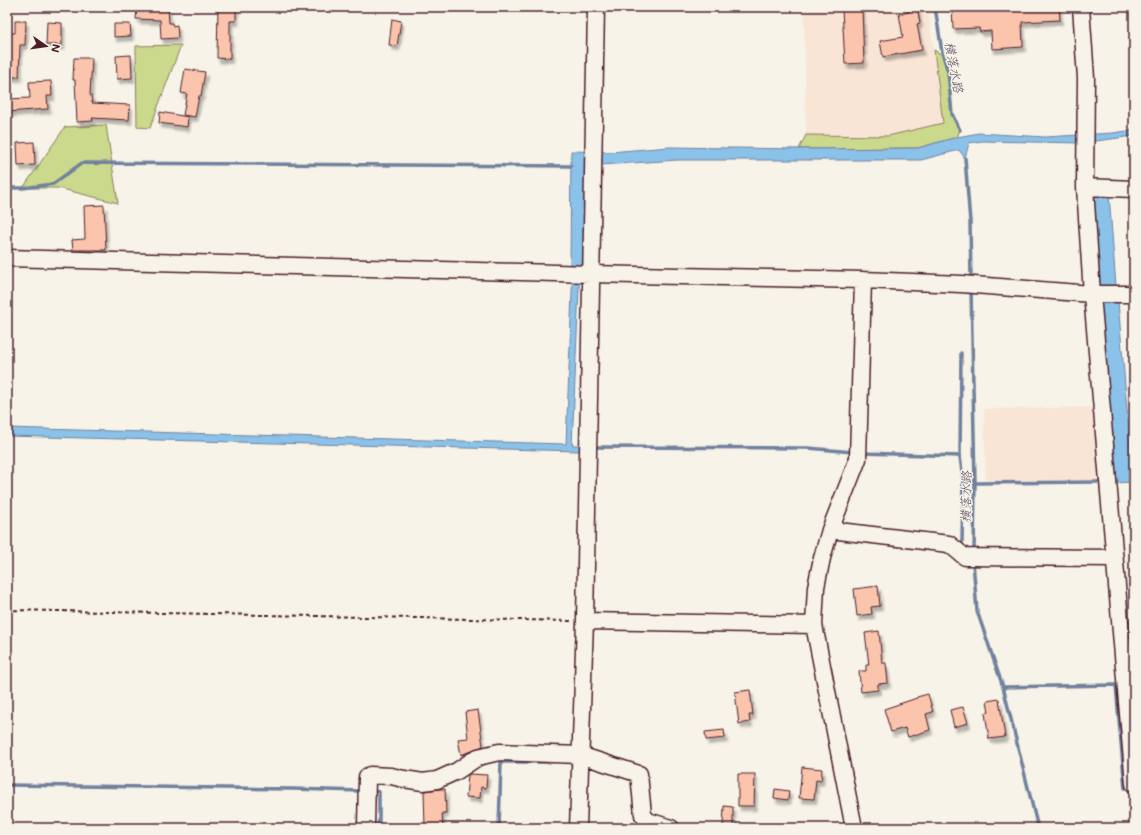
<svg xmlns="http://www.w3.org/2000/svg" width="1141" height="835" viewBox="0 0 1141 835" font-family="Mali,'Klee One',sans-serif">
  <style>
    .built { fill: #f8e5d6 }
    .green { fill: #cbd98d; stroke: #8a7c5c }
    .water { fill: #8bc2e9; stroke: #71819d }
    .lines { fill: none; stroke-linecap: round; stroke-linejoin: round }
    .stream { stroke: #71819d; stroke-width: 3.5 }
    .building { fill: #fac5ac; stroke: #4a1f2b; filter: url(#shadow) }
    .minor-casing { stroke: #4a1f2b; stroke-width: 19 }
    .path { stroke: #4a1f2b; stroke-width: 2; stroke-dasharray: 4 3; stroke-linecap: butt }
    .minor { stroke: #f7f3e8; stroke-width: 16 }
    .labels { text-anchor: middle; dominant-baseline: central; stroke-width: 3; stroke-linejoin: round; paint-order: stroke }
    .water-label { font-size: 13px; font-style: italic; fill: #5e5064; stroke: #f7f3e8 }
  </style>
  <defs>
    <filter id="shadow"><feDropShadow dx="2.5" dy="4.5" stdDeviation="1" flood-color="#0004"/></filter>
  </defs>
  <rect width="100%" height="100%" fill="#f7f3e8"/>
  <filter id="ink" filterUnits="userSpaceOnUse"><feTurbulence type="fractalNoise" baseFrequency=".025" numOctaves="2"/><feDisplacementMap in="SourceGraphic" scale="8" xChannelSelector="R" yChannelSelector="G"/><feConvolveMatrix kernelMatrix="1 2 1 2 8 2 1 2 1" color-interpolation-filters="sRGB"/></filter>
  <g filter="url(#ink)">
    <path class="built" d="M804 7H928L943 123 888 136 806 135Z
      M1097 407 1100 482H986L984 409Z"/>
    <path class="green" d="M181 45 150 128 137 127 136 46Z
      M934 50 951 60 948 72 952 114 960 130 957 137 918 148 799 149 806 135 888 136 943 123Z
      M106 125 118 203 58 188H23L65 127Z"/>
    <path class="water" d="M1134 130V136L1081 143 982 141 969 143 965 158 959 150 921 160H678L585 166 583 268H580L572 445H579L580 448 579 451 7 436V428L566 444 573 268H570L571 151 610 152 669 147 799 149 918 148 957 137 979 133 1045 137 1113 133Z
      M1092 194 1109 195 1116 286H1099Z
      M1118 301 1133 482 1116 483 1101 302Z"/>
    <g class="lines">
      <path class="stream" d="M935 7 942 52 948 72 952 114 960 130
        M965 158 970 222 971 280
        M7 188H23L53 184 82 163 571 166
        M971 288 975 483 974 554
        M595 447 808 448 853 452
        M861 453 960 456 963 481 975 483 1100 482
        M960 456 961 353
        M962 545 963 481
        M973 562 977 611 1003 687 1038 828
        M1003 687 1116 685 1125 788
        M7 785 292 789 361 791
        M373 791 379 792V828
        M499 828 501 762H548"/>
    </g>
    <path class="building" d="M137 7H168L169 23H172L173 26 177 25 178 38 161 39 160 20 136 19Z
      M218 7H236V21H230V59L217 58Z
      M908 7H917L920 23 917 24 922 50 883 57 880 41 903 37 899 14 909 12Z
      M952 7H1059L1060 20 1022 22 1023 47 992 49 991 31 980 32 979 28 953 29Z
      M862 8 864 63 845 64 842 9Z
      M392 19 401 21 397 46 389 45Z
      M15 21H26L25 45H20L19 77H7V33H15Z
      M47 22 62 23V45H46Z
      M114 24H130L131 36 114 37Z
      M131 55 132 78 117 79 116 56Z
      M74 58H92L90 95H91L92 103 130 105 129 120 92 118 93 121 77 122 75 80H73Z
      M185 69 205 72 201 96H199L195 117 183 115 187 94 181 93Z
      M51 81 52 96H47L48 109 7 112V99L30 98 29 82Z
      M160 112 188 117 187 127 159 123Z
      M34 142 35 165 18 166 17 143Z
      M104 205 106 250H73L72 240 85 239 84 206Z
      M878 586 880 606 871 607 872 614 857 616 854 589Z
      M879 631 882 663H886L888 683 878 684V690L861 692 859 671H866V665H869L865 633Z
      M750 690 753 715H749L750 722 739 724 735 692Z
      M928 694 933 712 926 714 930 730 908 737 905 728 891 732 884 709 917 698V697Z
      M999 699 1005 737 989 739 985 713 989 712 987 701Z
      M963 707 968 723 954 727 950 710Z
      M478 710 483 746 461 755 458 739 468 738 465 712Z
      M724 730 725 738 706 740 705 732Z
      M802 767 822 769 821 781 816 780 814 799 799 798Z
      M470 774 487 775 486 788 481 787 480 798 466 797 468 775Z
      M738 774H755L754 806H738Z
      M440 789H445L446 813H442L443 828H425L424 791Z
      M775 789 789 791 788 800 774 798Z
      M724 806 733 807V828L723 827Z"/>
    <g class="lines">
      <defs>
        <path id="minor" d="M1081 7 1086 78 1085 187 1092 294 1134 784
          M1085 187 1134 189
          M7 258 591 274 863 280 961 284 1092 294H1134
          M830 530 949 544 965 557 1115 558
          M585 621 814 625
          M366 828 367 777 370 775 391 776 404 779 423 782 437 780 457 771 478 757 499 752 580 755 639 774 643 815 648 821 671 828
          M578 828 585 621 596 7
          M854 828 814 625 816 587 822 558 830 530 858 459 863 280"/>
      </defs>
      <use href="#minor" class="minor-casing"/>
      <path class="path" d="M7 610 572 621"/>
      <use href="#minor" class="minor"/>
    </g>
  </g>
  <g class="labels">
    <g class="water-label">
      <text transform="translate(955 67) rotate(79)">横落水路</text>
      <text transform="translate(965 497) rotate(-89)">横落水路</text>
    </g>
  </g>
  <rect width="1141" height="835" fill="none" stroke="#f7f3e8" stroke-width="24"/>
  <rect x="12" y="12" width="1117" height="811" fill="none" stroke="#4a1f2b" stroke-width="1.5" filter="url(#ink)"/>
  <g transform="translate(46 46) rotate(103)" stroke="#f7f3e8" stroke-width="3" paint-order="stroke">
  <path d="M0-3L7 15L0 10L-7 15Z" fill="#4a1f2b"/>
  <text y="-6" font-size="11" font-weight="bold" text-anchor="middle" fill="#4a1f2b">N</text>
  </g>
</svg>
